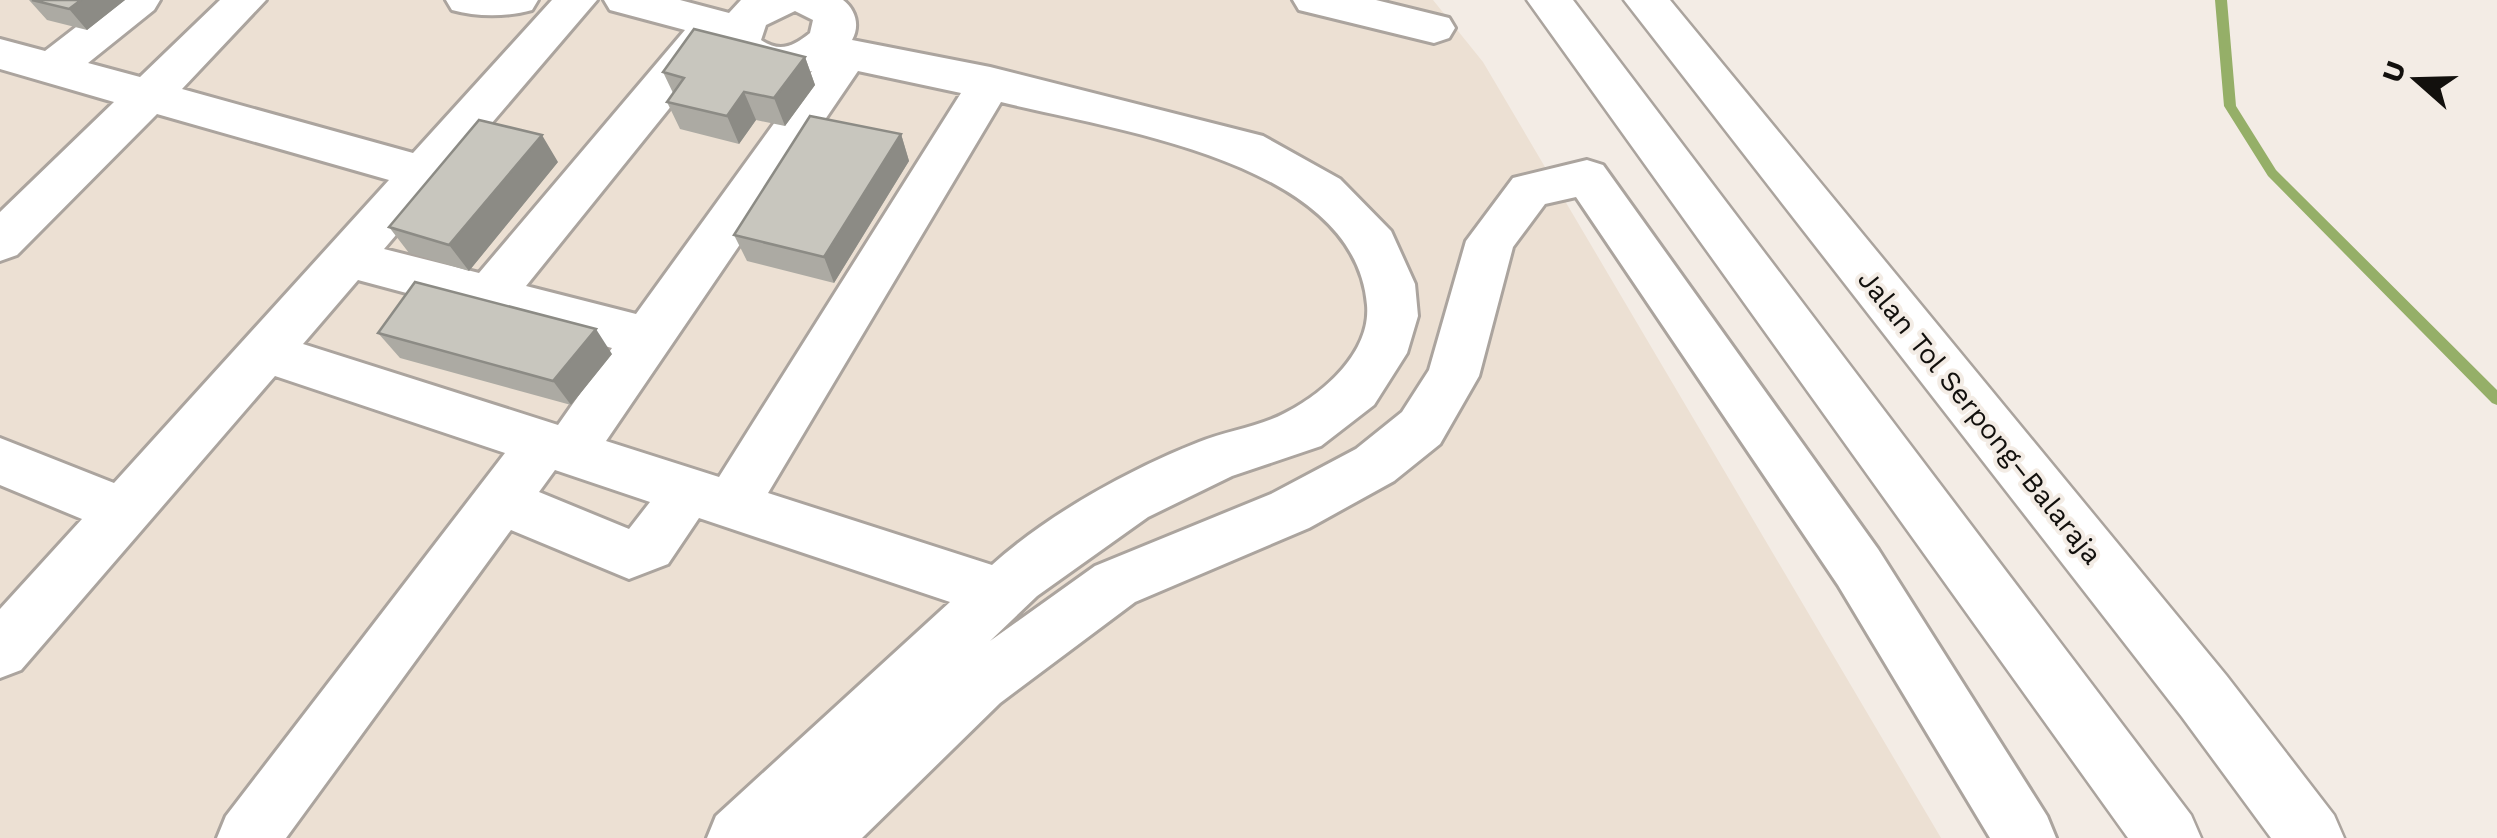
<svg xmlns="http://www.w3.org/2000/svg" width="2497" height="838" viewBox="0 0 2497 838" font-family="'Work Sans',sans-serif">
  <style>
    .built { fill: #ece0d3 }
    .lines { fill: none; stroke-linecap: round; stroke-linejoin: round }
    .stream { fill: #95af68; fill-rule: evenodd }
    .minor-casing { stroke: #aba49e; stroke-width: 6 }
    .highway-casing { stroke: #aba49e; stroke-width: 5 }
    .minor { fill: #fff; fill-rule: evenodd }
    .highway { fill: #fff; fill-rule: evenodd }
    .wall { fill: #acaaa3 }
    .shaded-wall { fill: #8c8b85 }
    .building { fill: #c8c6be; stroke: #8c8b85; stroke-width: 2.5 }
    .labels { text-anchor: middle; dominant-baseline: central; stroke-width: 8; stroke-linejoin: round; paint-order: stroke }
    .street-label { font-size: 28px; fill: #12100d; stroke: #f3ece5 }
  </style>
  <rect width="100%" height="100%" fill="#f3ece5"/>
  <path class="built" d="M0 0H1433L1483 62 1941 838H0Z"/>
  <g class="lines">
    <path class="stream" d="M2215 0H2227L2236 106 2276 170 2497 390V405L2492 403 2268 176 2224 106Z"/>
    <defs>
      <path id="minor" d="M111 0H160L154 10 88 63 140 77 220 0H266L182 89 413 153 552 0H597L384 249 479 273 685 30 610 10 604 0H680L729 13 741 0H843C856 10 860 26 852 40L990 67 1263 136 1340 179 1391 231 1415 284 1418 316 1407 353 1374 405 1321 446 1232 476 1148 517 1037 596 990 641 1095 566 1271 494 1356 449 1402 412 1429 370 1466 241 1513 178 1587 160 1603 165 1878 549 2047 816 2056 838H1990L1838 585 1576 197 1545 204 1513 247 1479 376 1440 444 1394 481 1309 528 1135 602 1000 703 862 838H707L716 816 950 602 699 518 668 564 629 579 511 530 286 838H217L226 816 505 453 275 376 21 670 0 678V609L82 519 0 485V438L114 483 389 180 157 114 17 255 0 261V212L114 102 0 69V39L45 51ZM795 11 813 20 810 33C794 46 780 53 761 40L766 25ZM718 48C738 81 780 80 812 71L636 314 526 286ZM858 71 961 93 719 477 606 441ZM1001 102C1112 130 1355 160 1367 305 1371 352 1324 393 1285 413 1259 427 1226 431 1199 442 1130 469 1047 515 992 565L768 493ZM358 280 612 348 558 425 303 344ZM555 470 650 502 629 529 539 492Z
        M446 0H538L532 10C507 17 477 17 452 10Z
        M1293 0H1376L1449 18 1455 28 1449 38 1434 43 1299 10Z"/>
      <path id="highway" d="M1527 0H1573L2191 815 2201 838H2128Z
        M1624 0H1670L2226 675 2334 815 2344 838H2271L2182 717Z"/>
    </defs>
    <use href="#minor" class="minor-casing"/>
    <use href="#highway" class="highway-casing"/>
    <use href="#minor" class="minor"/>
    <use href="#highway" class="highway"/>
  </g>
  <path class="wall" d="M29 0H125L87 30 47 20Z
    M805 57 815 85 785 126 756 120 739 144 680 129 667 102 673 93 663 72Z
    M901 134 909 161 834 283 747 261 734 235Z
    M558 162 469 271 409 253 389 227Z
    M378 333 612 354 571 405 400 358Z"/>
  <path class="shaded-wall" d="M81 0H125L87 30 69 9Z
    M805 57 815 85 785 126 774 98Z
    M744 92 756 120 739 144 727 116Z
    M901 134 909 161 834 283 824 257Z
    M542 135 558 162 469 271 449 245Z
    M596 329 612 354 571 405 553 381Z"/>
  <path class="building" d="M32 0H81L69 9Z
    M694 29 805 57 774 98 744 92 727 116 667 102 684 78 663 72Z
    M810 116 901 134 824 257 734 235Z
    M479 120 542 135 449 245 389 227Z
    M415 282 596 329 553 381 378 333Z"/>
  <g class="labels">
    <g class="street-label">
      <text transform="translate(1980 417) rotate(51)">Jalan Tol Serpong–Balaraja</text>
    </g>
  </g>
  <g transform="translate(2417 80) rotate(290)" stroke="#f3ece5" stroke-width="8" paint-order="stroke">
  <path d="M0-8L18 38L0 25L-18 38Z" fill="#12100d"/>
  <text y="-15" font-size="28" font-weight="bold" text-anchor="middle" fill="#12100d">U</text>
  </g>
</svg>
